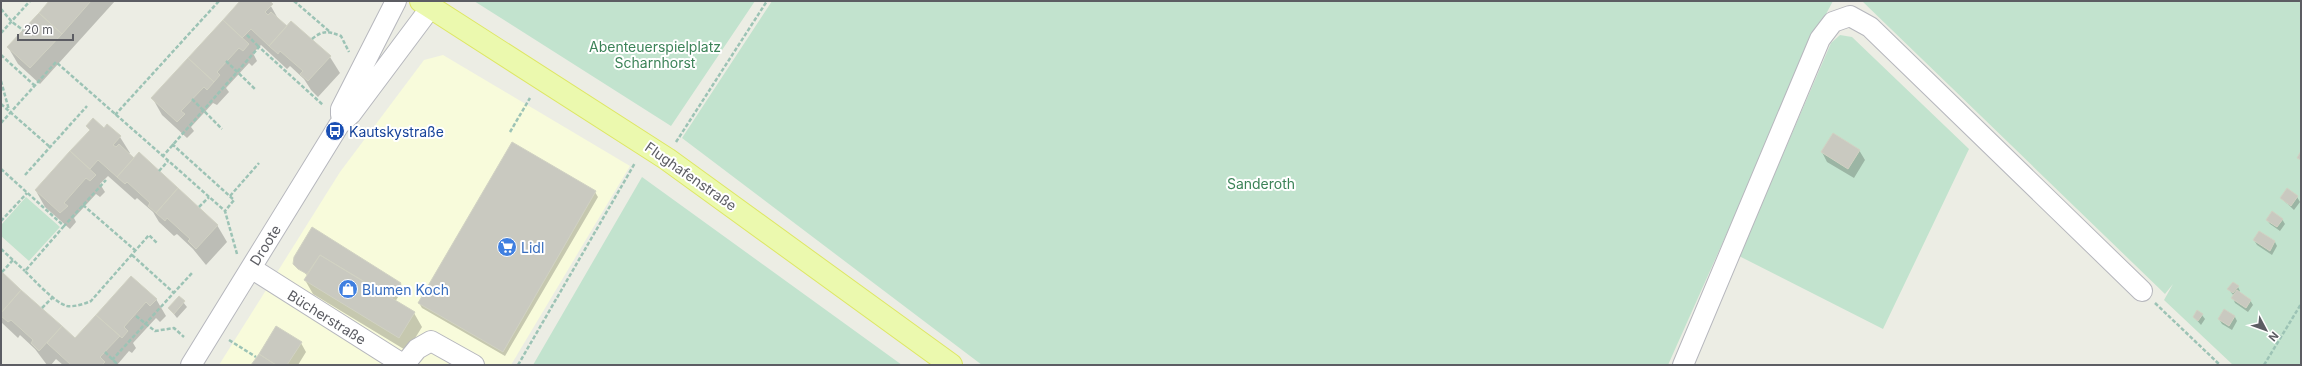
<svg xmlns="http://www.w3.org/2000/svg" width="2302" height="366" viewBox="0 0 2302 366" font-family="Inter,sans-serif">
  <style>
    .commercial { fill: #f8fbdb }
    .green { fill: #c2e3ce }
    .shadow { fill: #0003 }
    .building { fill: #c9c9c0; stroke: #d1d2c3 }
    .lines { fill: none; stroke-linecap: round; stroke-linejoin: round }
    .minor-casing { stroke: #b6b7bd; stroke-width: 22 }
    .major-casing { stroke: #dee764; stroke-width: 24 }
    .path { stroke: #9cc3b5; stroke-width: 2.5; stroke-dasharray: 4 2; stroke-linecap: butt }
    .minor { stroke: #fff; stroke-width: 20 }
    .major { stroke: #ebf9ae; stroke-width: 22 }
    .labels { text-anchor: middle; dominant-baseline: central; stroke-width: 4; stroke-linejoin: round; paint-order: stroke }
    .park-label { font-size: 14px; fill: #3c8358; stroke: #fff }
    .transit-label { font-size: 14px; fill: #164399; stroke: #fff; text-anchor: start }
    .street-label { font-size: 14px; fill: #5c5d63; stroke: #fff }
    .shop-label { font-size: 14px; fill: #366cbe; stroke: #fff; text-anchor: start }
  </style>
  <rect width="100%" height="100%" fill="#ecede4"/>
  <path class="commercial" d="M443 55 630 166 511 365H219L340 172 424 60Z"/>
  <path class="green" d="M474 1H755L671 126Z
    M772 1H1833L1818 29 1668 365H982L682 138Z
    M1862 1H2301V365H2233L2164 300 2173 284 2165 294Z
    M1840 35 1852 37 1969 149 1883 329 1739 256 1831 43Z
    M642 177 902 365H533Z
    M26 197 60 227 29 261 1 236V225Z"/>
  <path class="shadow" d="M50 1H115L40 84 18 64 8 47Z
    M241 1H268L280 22 287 28 291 22 330 57 340 73 318 97 311 90 304 79 290 66 287 69 261 45 253 53 257 61 252 66 249 63 226 88 229 92 217 105 213 103 191 127 194 131 187 138 162 115 153 99Z
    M87 126 104 129 120 137 130 153 128 154 217 225 227 242 206 265 193 249 177 234 174 236 159 222 153 212 137 198 135 200 108 176 100 184 105 192 100 197 96 194 74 218 76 222 70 229 45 207 36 191 90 131Z
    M512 144 595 192 598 197 505 356 422 308 419 303Z
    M1859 150 1865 160 1854 178 1827 162 1822 152Z
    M2297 197 2300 202 2294 210 2281 198Z
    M2282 219 2285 224 2280 231 2270 224 2267 220Z
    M312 228 401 284 403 289 395 302 414 313 422 327 407 351 313 294 305 280 308 276 294 263Z
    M2259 232 2275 242 2277 246 2272 255 2257 245 2254 240Z
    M1 273 75 340 131 277 156 299 166 316 160 322 156 318 133 343 136 348 132 353 129 351 117 365H63L56 359 51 365H47L35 349 20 335 18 338 1 322Z
    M2238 287 2240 291 2239 293 2250 300 2253 305 2248 312 2235 303 2233 298 2234 296 2229 290Z
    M179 297 187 307 177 318 169 308Z
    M2224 310 2235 317 2237 321 2232 330 2222 324 2219 319Z
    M2202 315 2205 319 2201 325 2194 317Z
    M301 343 306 352 298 365H253Z"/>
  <path class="building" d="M49 1H91L62 34 39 13Z
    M240 1H270L273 4 265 12 268 15 271 12 287 26 269 46 251 29 242 38 223 20Z
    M39 13 62 34 30 68 7 47Z
    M223 20 249 44 243 51 239 48 217 72 220 75 214 82 188 58Z
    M291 21 331 56 308 81 300 74 303 71 280 51 278 54 269 46Z
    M188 58 214 82 207 90 204 87 181 111 185 114 177 122 151 98Z
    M93 118 104 128 107 124 121 136 113 145 116 147 119 144 134 158 117 177 98 160 90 169 70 151 90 130 86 126Z
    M1833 133 1860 150 1848 169 1821 152Z
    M512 142 596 191 503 352 418 303Z
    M70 151 96 175 90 181 86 178 64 203 68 206 60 213 35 190Z
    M2301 151V160L2297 158Z
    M139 152 178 188 156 213 148 206 150 203 127 182 125 184 117 177Z
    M178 188 218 225 196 249 188 241 190 239 167 218 165 221 156 213Z
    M2287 188 2298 196 2291 206 2280 198Z
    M2272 211 2283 219 2277 227 2266 220Z
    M312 227 401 283 392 299 320 255 307 274 298 269 293 264 294 257Z
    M2259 231 2275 241 2270 251 2253 240Z
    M320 255 415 312 399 338 304 280Z
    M1 271 21 290 1 313Z
    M131 276 157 299 150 306 146 302 124 327 128 331 122 338 96 315Z
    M2233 282 2239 286 2233 293 2227 289Z
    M21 290 62 326 39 351 31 343 33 340 11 320 8 322 1 316V313Z
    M2237 290 2251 300 2246 308 2231 298Z
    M179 296 185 301 174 314 168 308Z
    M2224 309 2235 316 2229 326 2218 319Z
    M2197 310 2203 314 2198 321 2193 317Z
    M96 315 120 336 100 357 105 362 102 365H71L47 343 62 326 75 338Z
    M276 326 302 342 287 365H276L259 354Z
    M259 354 276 365H251Z"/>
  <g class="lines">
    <defs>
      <path id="minor" d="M341 115V109L396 1
        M251 268 404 365
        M191 365 339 125 351 114 431 7
        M404 365 417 349 431 341 474 365
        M1683 365 1820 39 1833 22 1850 16 1870 27 2142 291"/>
      <path id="major" d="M421 1 667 159 951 365"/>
    </defs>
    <use href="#minor" class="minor-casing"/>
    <use href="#major" class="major-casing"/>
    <path class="path" d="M294 1 329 31
      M1 9 12 22 23 30
      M1 33 30 1
      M247 35 259 47
      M312 39C323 30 328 31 341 36L349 52
      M1 55 34 85
      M226 61 256 90
      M1 81 9 110
      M192 99 222 129
      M1 104 50 147
      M115 115 219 1
      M1 123 56 62 163 156
      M510 132 530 98
      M676 142 767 1
      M172 144 234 200 225 211
      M1 169 64 226 106 180
      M159 171 168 161
      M25 175 87 106
      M230 196 259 163
      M83 205 136 251
      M199 207 209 197
      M1 221 27 193
      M64 226 25 271C34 280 55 303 67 306 75 307 84 304 91 301L149 235 157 243
      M1 249 25 271
      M237 254 225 211 163 156 259 47 323 105
      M132 255 174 293
      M2 272 13 260
      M2155 303 2220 365
      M42 308 53 297
      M136 316 155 331 174 328 184 337
      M229 340 256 357
      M105 352 116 363 114 365
      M112 360 192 273
      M518 365 635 163
      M2264 365 2301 304"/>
    <use href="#minor" class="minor"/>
    <use href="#major" class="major"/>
  </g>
  <defs>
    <symbol id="bus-disc" viewBox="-11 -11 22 22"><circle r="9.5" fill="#1a4fb4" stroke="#fff"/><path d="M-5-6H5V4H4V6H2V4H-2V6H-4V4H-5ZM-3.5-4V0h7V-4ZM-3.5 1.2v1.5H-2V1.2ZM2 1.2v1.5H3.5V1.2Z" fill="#fff"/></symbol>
    <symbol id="supermarket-disc" viewBox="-11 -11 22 22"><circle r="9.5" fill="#3f7fe0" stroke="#fff"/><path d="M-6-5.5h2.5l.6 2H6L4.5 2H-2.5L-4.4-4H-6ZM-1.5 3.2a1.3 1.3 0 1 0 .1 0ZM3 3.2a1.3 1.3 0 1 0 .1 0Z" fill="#fff"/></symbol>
    <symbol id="shop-disc" viewBox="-11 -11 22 22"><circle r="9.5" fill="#3f7fe0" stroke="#fff"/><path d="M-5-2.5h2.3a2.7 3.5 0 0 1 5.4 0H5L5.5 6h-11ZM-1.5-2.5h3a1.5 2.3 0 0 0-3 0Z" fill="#fff"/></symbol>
  </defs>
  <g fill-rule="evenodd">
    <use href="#bus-disc" x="324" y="120" width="22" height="22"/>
    <use href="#supermarket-disc" x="496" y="236" width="22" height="22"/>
    <use href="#shop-disc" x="337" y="278" width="22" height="22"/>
  </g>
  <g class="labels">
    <g class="park-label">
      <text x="655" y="46">Abenteuerspielplatz<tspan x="655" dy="16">Scharnhorst</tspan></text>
      <text x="1261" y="183">Sanderoth</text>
    </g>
    <g class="transit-label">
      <text x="349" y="131">Kautskystraße</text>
    </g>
    <g class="street-label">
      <text transform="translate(691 176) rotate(35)">Flughafenstraße</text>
      <text transform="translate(265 245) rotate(-58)">Droote</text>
      <text transform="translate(327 317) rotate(32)">Bücherstraße</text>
    </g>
    <g class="shop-label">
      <text x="521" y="247">Lidl</text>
      <text x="362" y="289">Blumen Koch</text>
    </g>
  </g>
  <rect width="2302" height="366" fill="none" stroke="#5c5d63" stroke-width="4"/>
  <g transform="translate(2266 330) rotate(131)" stroke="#ffffff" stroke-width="3" paint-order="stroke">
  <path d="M0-3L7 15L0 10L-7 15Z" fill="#5c5d63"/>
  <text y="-6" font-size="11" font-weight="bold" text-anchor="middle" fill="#5c5d63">N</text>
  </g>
  <path d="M18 34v6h55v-6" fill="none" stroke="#5c5d63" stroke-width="2"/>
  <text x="24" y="34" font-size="12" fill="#5c5d63" stroke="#ffffff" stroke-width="3" paint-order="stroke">20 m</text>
</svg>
